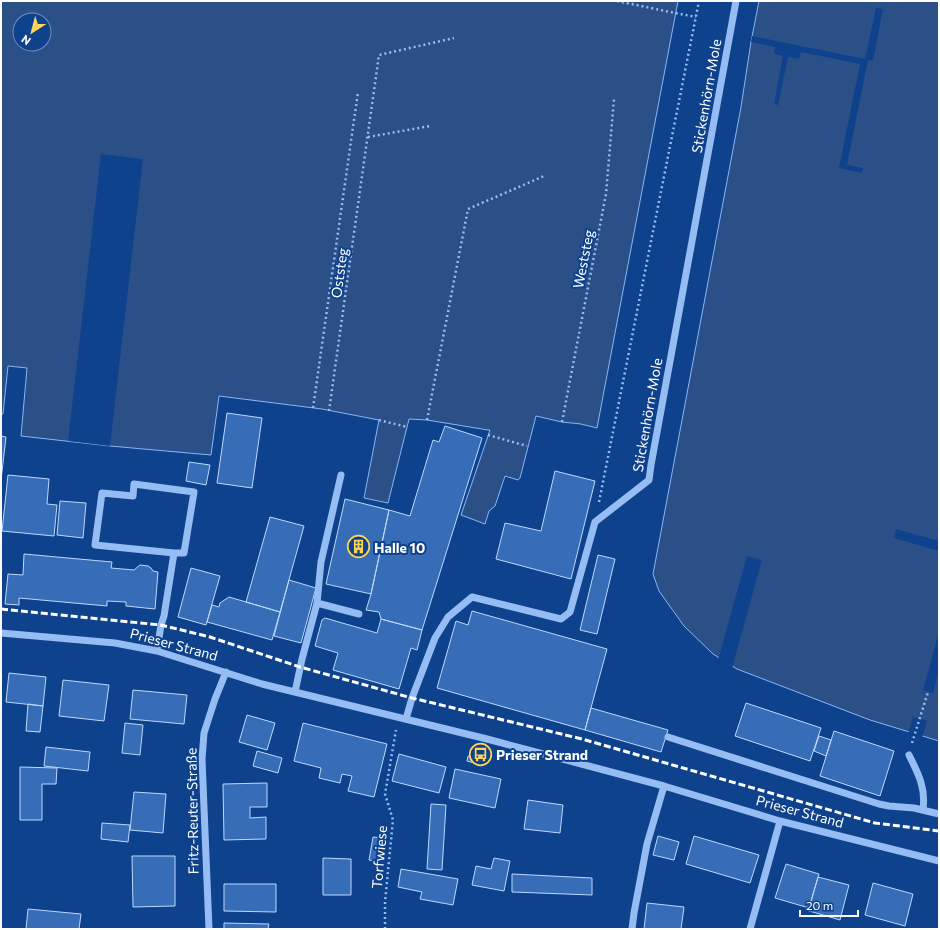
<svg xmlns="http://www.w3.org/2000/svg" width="940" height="930" viewBox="0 0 940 930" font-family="Commissioner,sans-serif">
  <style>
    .water { fill: #2b5088; stroke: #87b7f7; fill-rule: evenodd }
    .pier { fill: #0f428d }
    .building { fill: #376cb7; stroke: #bdd8fe }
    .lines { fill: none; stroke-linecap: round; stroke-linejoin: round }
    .path { stroke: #96bdf3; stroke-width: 2.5; stroke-dasharray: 2 3; stroke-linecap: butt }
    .minor { stroke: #96bdf3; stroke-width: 7 }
    .rail { stroke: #fff; stroke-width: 3; stroke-dasharray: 7 3; stroke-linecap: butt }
    .labels { text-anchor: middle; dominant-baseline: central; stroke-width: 4; stroke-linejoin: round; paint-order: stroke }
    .street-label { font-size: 14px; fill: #fff; stroke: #0f428d }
    .poi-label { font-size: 14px; font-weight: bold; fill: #fff; stroke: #0f428d; text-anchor: start }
  </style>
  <rect width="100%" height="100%" fill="#0f428d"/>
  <path class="water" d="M1 1H678L597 428 581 424 562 422 536 416 520 478 518 480 505 476 495 506 489 511 485 524 461 515 490 430H488L427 420 409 419 388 503 364 498 379 420 322 409 219 396 211 455 110 446 21 436 27 368 8 366 3 414H1ZM20 20H44V44H20Z
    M759 1H939V741L870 720 737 669 713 654 684 626 659 591 653 574 741 107 751 42Z"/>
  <path class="pier" d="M876 8 883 9 873 61 868 60 847 165 863 168 862 173 839 168 860 64 801 52 799 59 788 57 778 105 774 104 783 56 774 54 775 47 751 42 752 36 865 59Z
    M101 154 143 159 110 446 68 441Z
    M896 529 939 541V551L894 538Z
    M747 556 762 560 732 668 718 660Z
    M939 632V670L933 693 923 690Z
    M913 717 927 721 922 738 908 734Z"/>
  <path class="building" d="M227 413 262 418 252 488 217 483Z
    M445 426 482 438 422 630 381 619 379 612 366 610 371 594 389 510 410 516 433 440 439 442Z
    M1 436 6 437 1 480Z
    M189 462 210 465 206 485 186 481Z
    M555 471 595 481 571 579 496 559 505 523 541 531Z
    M8 475 49 479 47 504 57 505 54 536 2 531Z
    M345 499 389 510 371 594 326 584Z
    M60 501 86 503 83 538 57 535Z
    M270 517 304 526 280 612 246 602Z
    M24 554 112 562 111 568 134 570 140 565 148 566 151 568 153 571 158 572 155 609 126 606V602L107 601V606L19 598V605L5 604 8 574 23 575Z
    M598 555 615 559 597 634 580 630Z
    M191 568 220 576 206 625 178 617Z
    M289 580 316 588 301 643 274 636Z
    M229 597 280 612 272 640 207 622 212 605 219 607 220 603Z
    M472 611 607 649 585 730 437 688 456 621 468 625Z
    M325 618 377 633 381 619 422 630 417 650 411 648 399 689 333 670 338 653 315 646 322 620Z
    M9 673 46 677 43 706 6 702Z
    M63 680 109 685 104 721 59 716Z
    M133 690 187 695 184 724 130 719Z
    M746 703 821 728 810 761 735 736Z
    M28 704 43 706 40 732 26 731Z
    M591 708 668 730 661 752 585 730Z
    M247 715 275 723 267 750 239 742Z
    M125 723 143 725 140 755 122 753Z
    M303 723 387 744 374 797 348 791 352 776 342 774 340 783 319 778 321 768 294 761Z
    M834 731 894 751 880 796 820 776Z
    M819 736 831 740 826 756 814 751Z
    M46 747 90 752 88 771 44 766Z
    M257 751 282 758 278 773 253 766Z
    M399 754 446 767 439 793 392 781Z
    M468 756 479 759 478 764 467 761Z
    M20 767 57 768 56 784H42V820H20Z
    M455 769 501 779 495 808 449 798Z
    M267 783V807H250V818L266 817V839L224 840 223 784Z
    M134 792 166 794 163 833 130 830Z
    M528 800 563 805 560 833 524 829Z
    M431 804 446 805 442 870 427 869Z
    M102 823 130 825 128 842 101 839Z
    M658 836 679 842 674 860 653 855Z
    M694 836 759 855 750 883 686 864Z
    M373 837 383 838 380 862 369 860Z
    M132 856H175V906L133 907Z
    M323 858 351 859V895H323Z
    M494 858 510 861 504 891 472 885 476 866 491 869Z
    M786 864 819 874 809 908 775 898Z
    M401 869 458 879 453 905 420 899 422 892 398 887Z
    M512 874 592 878V895L512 892Z
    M818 877 849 885 840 920 806 910 807 907 809 908Z
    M873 883 913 894 905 926 865 915Z
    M224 884H276V912L224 911Z
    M647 903 684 907 681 929H644Z
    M28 909 81 914 79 929H26Z
    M224 923 269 924 268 929H224Z"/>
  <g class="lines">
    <path class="path" d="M617 1 675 13 696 17
      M368 137 430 126
      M313 408 358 92
      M329 411 379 55 454 38
      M379 420 407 427
      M427 420 468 209 544 176
      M562 422 606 194 614 99
      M488 435 527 446
      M599 502 699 1
      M912 743 928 692
      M385 929V902L393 820 385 794 396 730"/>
    <path class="minor" d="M317 603 321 562 341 475
      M1 633 115 643 157 651 262 684 487 739 664 786 780 821 939 861
      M157 651 161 625 164 616 174 553H184L194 492 134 484 133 496 102 493 95 545 174 553
      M295 692 302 659 317 603 359 614
      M406 719 412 698 435 638 448 617 472 597 561 619 570 612 595 522 649 480 651 465 736 1
      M668 737 879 804 889 806 914 808 939 814
      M909 755C918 773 926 788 923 809
      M209 929 202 759 204 733 215 699 226 672
      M632 929 634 913 647 844 664 786
      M750 929 780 821"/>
    <path class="rail" d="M1 609 161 625 210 637 300 667 412 698 582 739 875 823 939 831"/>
  </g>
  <defs>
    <symbol id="building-ring" viewBox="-11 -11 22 22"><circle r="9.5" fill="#0f428d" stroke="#ffd558" stroke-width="1.5"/><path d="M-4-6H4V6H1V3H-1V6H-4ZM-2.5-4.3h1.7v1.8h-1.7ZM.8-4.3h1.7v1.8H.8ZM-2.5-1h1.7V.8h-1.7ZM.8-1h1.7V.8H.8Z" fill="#ffd558"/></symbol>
    <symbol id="bus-ring" viewBox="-11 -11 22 22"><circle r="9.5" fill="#0f428d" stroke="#ffd558" stroke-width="1.5"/><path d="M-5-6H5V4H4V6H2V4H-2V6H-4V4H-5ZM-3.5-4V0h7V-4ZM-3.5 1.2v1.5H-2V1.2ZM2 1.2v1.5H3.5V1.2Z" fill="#ffd558"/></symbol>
  </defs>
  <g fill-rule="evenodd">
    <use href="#building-ring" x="346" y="534" width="25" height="25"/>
    <use href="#bus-ring" x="468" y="742" width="25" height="25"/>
  </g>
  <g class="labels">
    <g class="street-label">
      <text transform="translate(706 96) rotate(-80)">Stickenhörn-Mole</text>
      <text transform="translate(583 259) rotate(-79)">Weststeg</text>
      <text transform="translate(339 273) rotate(-82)">Oststeg</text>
      <text transform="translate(647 415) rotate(-80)">Stickenhörn-Mole</text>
      <text transform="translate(174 644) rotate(15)">Prieser Strand</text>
      <text transform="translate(192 811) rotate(-91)">Fritz-Reuter-Straße</text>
      <text transform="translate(800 811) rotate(15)">Prieser Strand</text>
      <text transform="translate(379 857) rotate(-85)">Torfwiese</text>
    </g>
    <g class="poi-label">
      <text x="374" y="547">Halle 10</text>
      <text x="496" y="754">Prieser Strand</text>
    </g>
  </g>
  <rect width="940" height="930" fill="none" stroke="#ffffff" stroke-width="4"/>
  <g transform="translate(32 32) rotate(216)"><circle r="19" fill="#0f428d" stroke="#6f8ebb"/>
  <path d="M0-3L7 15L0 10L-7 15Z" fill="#ffd558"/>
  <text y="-6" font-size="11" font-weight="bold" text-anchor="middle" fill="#ffffff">N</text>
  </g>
  <path d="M800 910v6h58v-6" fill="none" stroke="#ffffff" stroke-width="2"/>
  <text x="806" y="910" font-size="12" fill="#ffffff" stroke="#0f428d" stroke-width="3" paint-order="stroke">20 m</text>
</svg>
